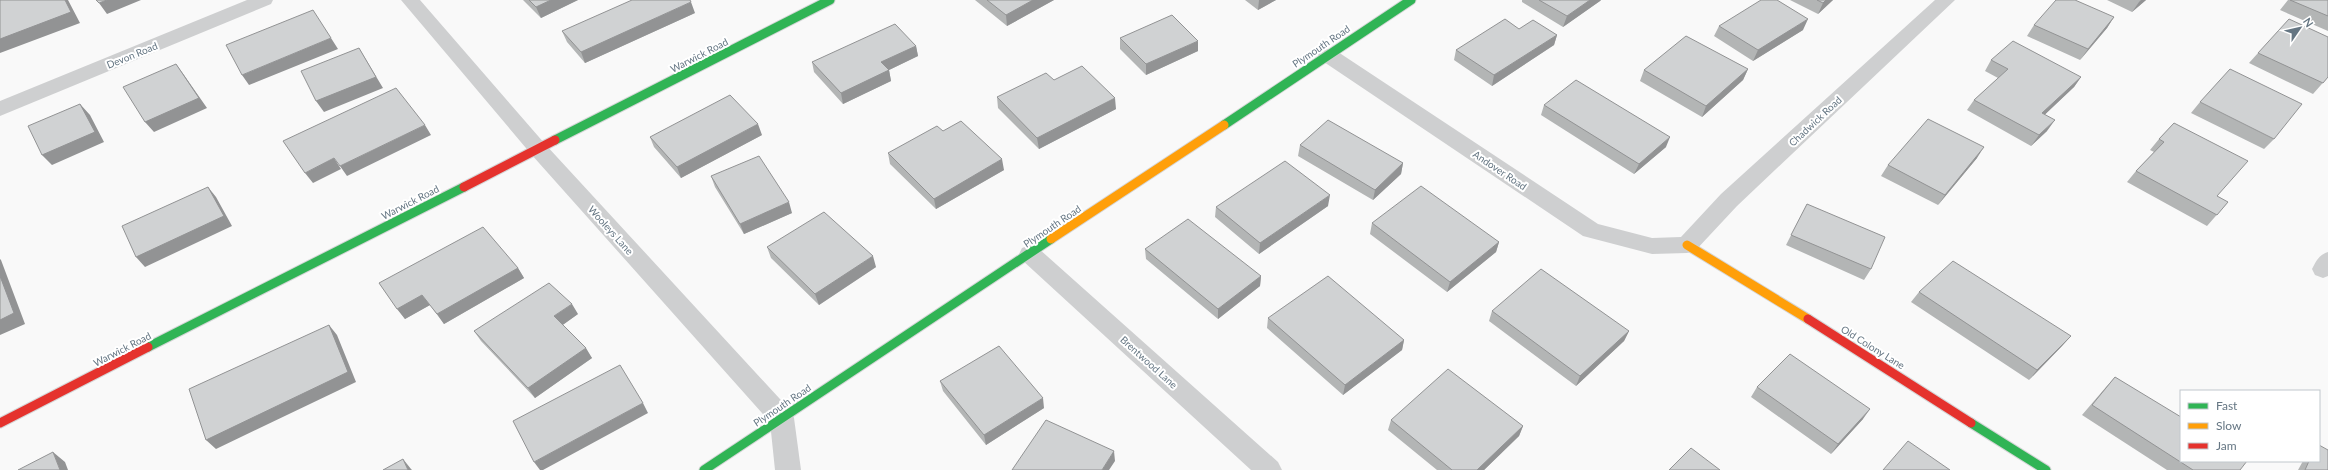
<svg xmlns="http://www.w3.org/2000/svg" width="2328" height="470" viewBox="0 0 2328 470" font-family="Lato,sans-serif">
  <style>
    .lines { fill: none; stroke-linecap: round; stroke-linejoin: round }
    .fast-casing { stroke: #d5d6d7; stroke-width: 11 }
    .slow-casing { stroke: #d5d6d7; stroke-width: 11 }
    .jam-casing { stroke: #d5d6d7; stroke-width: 11 }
    .street { fill: #cecfd0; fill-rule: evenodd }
    .fast { stroke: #30b455; stroke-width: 9 }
    .slow { stroke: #ff9f0a; stroke-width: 9 }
    .jam { stroke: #e5322d; stroke-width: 9 }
    .wall { fill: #b3b5b5 }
    .shaded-wall { fill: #929394 }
    .building { fill: #d0d2d3; stroke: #929394 }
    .labels { text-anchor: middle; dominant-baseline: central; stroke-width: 4; stroke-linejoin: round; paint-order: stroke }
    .street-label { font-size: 10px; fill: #657683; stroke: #fff }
  </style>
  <rect width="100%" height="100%" fill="#f9f9f9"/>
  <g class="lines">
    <defs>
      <path id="fast" d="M1224 125 1411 0
        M555 140 830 0
        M148 347 464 187
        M1971 423 2046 470
        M704 470 1051 239"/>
      <path id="slow" d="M1051 239 1224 125
        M1687 245 1808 319"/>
      <path id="jam" d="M464 187 555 140
        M1808 319 1971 423
        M0 423 148 347"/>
    </defs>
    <use href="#fast" class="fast-casing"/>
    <use href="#slow" class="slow-casing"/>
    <use href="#jam" class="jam-casing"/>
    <path class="street" d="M247 0H273L271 4 0 116V101Z
      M401 0H420L545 144 791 411 794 418 801 470H775L770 422 531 154Z
      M1935 0H1955L1737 206 1695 251 1687 253 1652 254 1583 236 1321 60 1318 55 1321 50 1328 49 1335 50 1598 224 1652 238 1681 237 1721 194Z
      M1030 245 1038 248 1278 462 1282 470H1251L1022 260 1019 254 1022 248Z
      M2328 252V276L2323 278 2315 275 2312 269C2316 261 2319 255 2328 252Z"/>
    <use href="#fast" class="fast"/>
    <use href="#slow" class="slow"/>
    <use href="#jam" class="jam"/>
  </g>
  <path class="wall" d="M523 0H578L541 18Z
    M975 0H1054L1007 26Z
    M1245 0H1276L1258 10Z
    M1522 0H1601L1600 1 1563 27 1522 2Z
    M1790 0H1833L1818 14Z
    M2107 0H2146L2132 12Z
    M2288 0H2328V31L2280 10Z
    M695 13 585 63 567 42 562 31Z
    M2114 17 2107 28 2080 60 2027 36 2034 25Z
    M1719 26 1803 30 1753 61 1714 36Z
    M1519 29 1557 35 1554 45 1492 86 1454 60 1456 50Z
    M1120 38 1198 51 1146 75 1120 49Z
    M916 46 918 56 889 70 891 81 843 104 814 72 812 62Z
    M2258 53 2328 77 2313 94 2249 63Z
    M1991 60 2081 77 2074 87 2045 114 2047 131 2031 146 1967 110 1974 100 1998 78 1985 71Z
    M1748 69 1743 80 1702 117 1640 81 1644 70Z
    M997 97 1116 109 1039 149 998 108Z
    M2200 102 2274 139 2264 149 2191 113Z
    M1544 105 1666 147 1634 174 1541 115Z
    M2174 123 2217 196 2228 202 2207 226 2127 182 2136 171 2154 152 2150 150 2159 139Z
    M943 131 1004 170 936 209 890 164 888 153Z
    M762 135 681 178 654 147 650 137Z
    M1300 145 1403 163 1401 174 1373 200 1298 156Z
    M1977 158 1938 205 1881 176 1888 165Z
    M711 176 792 213 744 234 715 187Z
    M1807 204 1871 269 1864 280 1786 245Z
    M1328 206 1259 254 1215 217 1216 207Z
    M1372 223 1499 242 1496 252 1447 292 1370 234Z
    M767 247 876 267 819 305 771 258Z
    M1145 249 1261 276 1260 286 1218 319 1146 259Z
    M518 268 524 278 444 324 430 305 405 319 379 283Z
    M1919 292 2071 336 2062 346 2029 380 1911 302Z
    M1492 311 1629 331 1624 341 1576 386 1489 321Z
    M578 314 562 325 592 358 535 398 481 341 474 331Z
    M1268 318 1404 340 1402 350 1343 395 1267 328Z
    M2115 377 2240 470H2167L2082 415 2106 387Z
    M940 381 1044 408 986 445 943 391Z
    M1757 387 1863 419 1831 454 1751 397Z
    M1391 420 1523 426 1519 436 1484 470H1437L1388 430Z
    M2303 461H2319L2328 470H2298Z"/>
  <path class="shaded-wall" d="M65 0H68L80 23 0 53V39Z
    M107 0H141L107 14 99 3Z
    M551 0H578L541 18 536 7Z
    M1033 0H1054L1007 26 1006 15Z
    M1259 0H1276L1258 10Z
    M1590 0H1601L1600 1 1563 27 1567 16Z
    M1826 0H1833L1818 14 1823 3Z
    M2141 0H2146L2132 12 2139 2Z
    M691 2 695 13 585 63 581 52Z
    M2114 17 2107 28 2080 60 2088 49Z
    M1808 19 1803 30 1753 61 1758 50Z
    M1557 35 1554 45 1492 86 1494 75Z
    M331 38 338 49 249 85 242 75Z
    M1198 41V51L1146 75V64Z
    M916 46 918 56 889 70 891 81 843 104 841 93 881 62Z
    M359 48 383 88 324 112 316 101Z
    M176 64 184 75 207 108 154 132 145 122Z
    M1748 69 1743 80 1702 117 1706 106Z
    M2081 77 2074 87 2035 124 2042 113Z
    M1115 98 1116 109 1039 149 1037 138Z
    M80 104 90 115 104 142 52 165 42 155Z
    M2055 120 2047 131 2031 146 2039 135Z
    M758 124 762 135 681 178 677 167Z
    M425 125 431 135 347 176 340 166Z
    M1670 137 1666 147 1634 174 1639 164Z
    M1984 147 1977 158 1938 205 1945 195Z
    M334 158 341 169 313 183 305 173Z
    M1002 159 1004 170 936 209 934 199Z
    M1403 163 1401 174 1373 200 1375 190Z
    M208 187 216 197 232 226 145 267 136 257Z
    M1330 195 1328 206 1259 254 1260 243Z
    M789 202 792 213 744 234 740 224Z
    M1499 242 1496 252 1447 292 1450 282Z
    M873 256 876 267 819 305 815 294Z
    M0 259 1 260 25 324 0 335Z
    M518 268 524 278 444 324 437 314Z
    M1261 276 1260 286 1218 319V309Z
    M422 295 430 305 405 319 397 309Z
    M572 304 578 314 560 327 554 316Z
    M329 325 337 335 356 382 216 449 206 440Z
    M1629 331 1624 341 1576 386 1580 376Z
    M2071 336 2062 346 2029 380 2037 370Z
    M1404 340 1402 350 1343 395 1345 385Z
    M586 348 592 358 535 398 528 388Z
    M1043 398 1044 408 986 445 984 435Z
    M643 403 648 413 543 470H540L534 462Z
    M1870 409 1863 419 1831 454 1838 444Z
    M1523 426 1519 436 1484 470H1477Z
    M1114 451 1115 461 1109 470H1102Z
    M53 452 65 462 68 470H60Z
    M403 459 411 469 412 470H408Z"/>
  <path class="building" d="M0 0H65L71 12 0 39Z
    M96 0H107L99 3Z
    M529 0H551L536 7Z
    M632 0H690L691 2 581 52 562 31Z
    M987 0H1033L1006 15Z
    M1539 0H1590L1567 16Z
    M1761 0H1777L1808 19 1758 50 1719 26Z
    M1817 0H1826L1823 3Z
    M2056 0H2075L2114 17 2088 49 2034 25Z
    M2290 0H2328V16Z
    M313 10 331 38 242 75 226 45Z
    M1172 15 1198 41 1146 64 1120 38Z
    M1505 19 1519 29 1533 20 1557 35 1494 75 1456 50Z
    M2289 19 2328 37V77L2323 83 2258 53Z
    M895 24 916 46 881 62 889 70 841 93 812 62Z
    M1686 36 1748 69 1706 106 1644 70Z
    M2013 41 2081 77 2042 113 2055 120 2039 135 1974 100 2008 69 1991 60Z
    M359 48 376 77 316 101 301 71Z
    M176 64 199 98 145 122 123 87Z
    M1082 66 1115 98 1037 138 997 97 1046 73 1054 80Z
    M2230 69 2302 104 2274 139 2200 102Z
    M1576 80 1670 137 1639 164 1544 105Z
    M396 88 425 125 340 166 334 158 305 173 283 141Z
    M730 95 758 124 677 167 650 137Z
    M80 104 95 132 42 155 28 126Z
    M1928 119 1984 147 1945 195 1888 165Z
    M1328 120 1403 163 1375 190 1300 145Z
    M961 121 1002 159 934 199 888 153 937 126 943 131Z
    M2174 123 2248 161 2217 196 2228 202 2217 215 2136 171 2164 142 2159 139Z
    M759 156 789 202 740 224 711 176Z
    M1285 161 1330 195 1260 243 1216 207Z
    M1421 186 1499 242 1450 282 1372 223Z
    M208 187 224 216 136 257 122 226Z
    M1807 204 1885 237 1871 269 1791 235Z
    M824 212 873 256 815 294 767 247Z
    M1188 219 1261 276 1218 309 1145 249Z
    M483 227 518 268 437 314 422 295 397 309 379 283Z
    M1953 261 2071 336 2037 370 1919 292Z
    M1541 269 1629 331 1580 376 1492 311Z
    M0 276 14 313 0 320Z
    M1328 276 1404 340 1345 385 1268 318Z
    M549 283 572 304 554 316 586 348 528 388 474 331Z
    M329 325 348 372 206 440 189 389Z
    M999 346 1043 398 984 435 940 381Z
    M1790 354 1870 409 1838 444 1757 387Z
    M620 365 643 403 534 462 513 421Z
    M1448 369 1523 426 1477 470H1452L1391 420Z
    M2115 377 2181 417V461H2247L2240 470H2193L2092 405Z
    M1046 420 1114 451 1102 470H1012Z
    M1908 441 1950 470H1883Z
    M2319 445 2328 450V470H2305L2309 461H2319Z
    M1691 448 1720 470H1669Z
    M53 452 60 470H18Z
    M403 459 408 470H383Z"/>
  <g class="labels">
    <g class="street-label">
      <text transform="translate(1321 46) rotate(-34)">Plymouth Road</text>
      <text transform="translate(132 55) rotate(-22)">Devon Road</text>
      <text transform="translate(699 55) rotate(-27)">Warwick Road</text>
      <text transform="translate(1815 121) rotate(-43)">Chadwick Road</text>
      <text transform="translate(1500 170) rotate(34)">Andover Road</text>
      <text transform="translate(410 202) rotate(-27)">Warwick Road</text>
      <text transform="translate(1052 226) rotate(-34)">Plymouth Road</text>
      <text transform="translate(611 230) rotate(48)">Wooleys Lane</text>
      <text transform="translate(1873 347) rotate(32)">Old Colony Lane</text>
      <text transform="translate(122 349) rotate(-27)">Warwick Road</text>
      <text transform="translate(1149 362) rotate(42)">Brentwood Lane</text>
      <text transform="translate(782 405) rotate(-34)">Plymouth Road</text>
    </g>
  </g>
  <rect x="2180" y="390" width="140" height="72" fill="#ffffff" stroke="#c1c8cd"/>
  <rect x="2188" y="403" width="20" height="6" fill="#30b455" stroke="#c1c8cd"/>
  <text x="2216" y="410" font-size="12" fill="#657683">Fast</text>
  <rect x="2188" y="423" width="20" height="6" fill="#ff9f0a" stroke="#c1c8cd"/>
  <text x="2216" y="430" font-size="12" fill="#657683">Slow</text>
  <rect x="2188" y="443" width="20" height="6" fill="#e5322d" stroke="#c1c8cd"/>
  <text x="2216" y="450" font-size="12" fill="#657683">Jam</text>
  <g transform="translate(2300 28) rotate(56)" stroke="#ffffff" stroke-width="3" paint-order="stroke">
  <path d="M0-3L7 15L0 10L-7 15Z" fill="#657683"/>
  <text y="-6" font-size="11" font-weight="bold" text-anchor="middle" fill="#657683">N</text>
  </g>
</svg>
